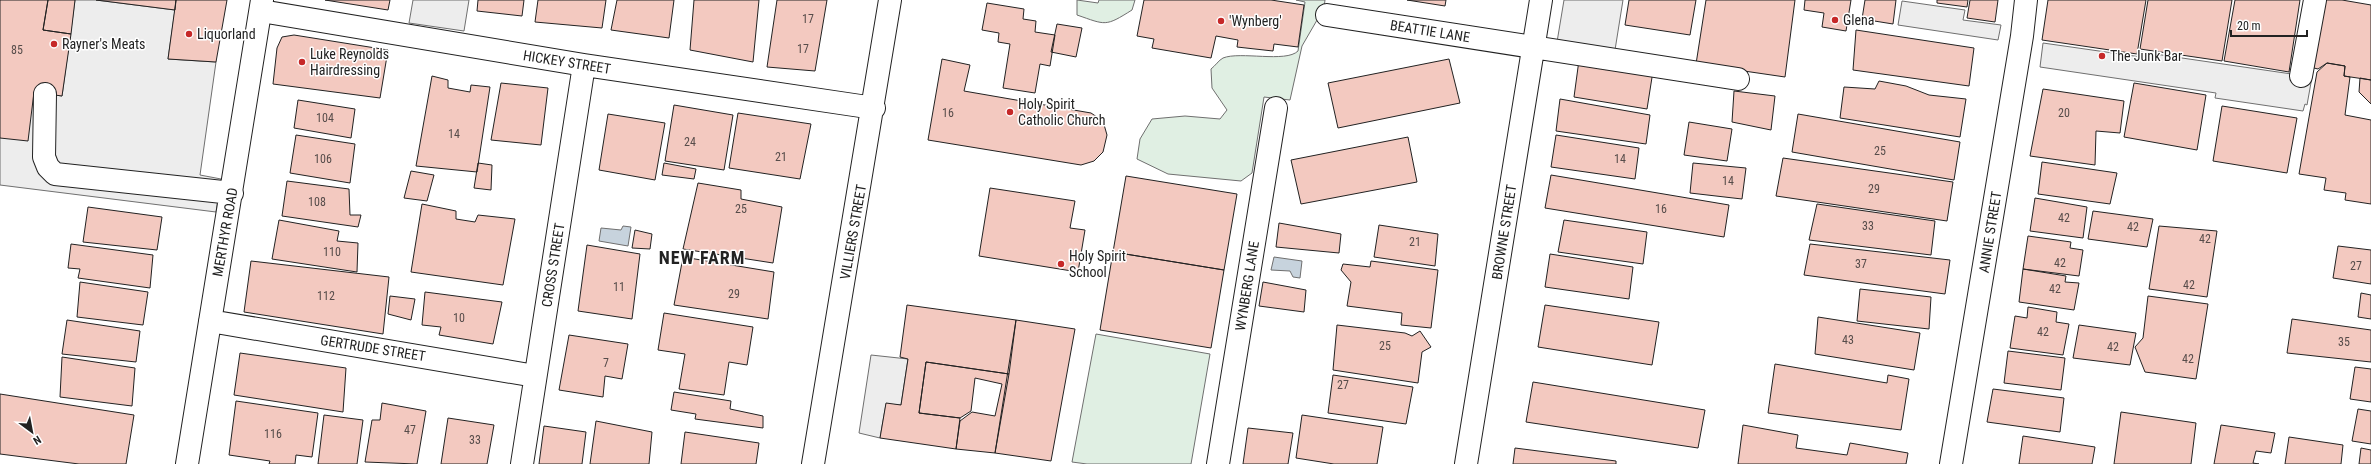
<svg xmlns="http://www.w3.org/2000/svg" width="2371" height="464" viewBox="0 0 2371 464" font-family="'Roboto Condensed',sans-serif">
  <style>
    .green { fill: #e0efe3; stroke: #6f6f6f }
    .parking { fill: #ededed; stroke: #6f6f6f }
    .water { fill: #c7d3dd; stroke: #6f6f6f }
    .building { fill: #f3c9c0; stroke: #222 }
    .lines { fill: none; stroke-linecap: round; stroke-linejoin: round }
    .minor-casing { stroke: #222; stroke-width: 24 }
    .minor { stroke: #fff; stroke-width: 22 }
    .poi-dot { fill: #c62828; stroke: #fff; stroke-width: 1.5 }
    .labels { text-anchor: middle; dominant-baseline: central; stroke-width: 3; stroke-linejoin: round; paint-order: stroke }
    .number-label { font-size: 12px; fill: #564c4a }
    .poi-label { font-size: 14px; fill: #222; stroke: #fff; text-anchor: start }
    .street-label { font-size: 14px; fill: #222; stroke: #fff }
    .district-label { font-size: 18px; font-weight: bold; letter-spacing: 1px; fill: #222; stroke: #fff }
  </style>
  <rect width="100%" height="100%" fill="#fff"/>
  <path class="green" d="M1077 0 1098 3 1099 0H1135L1132 10C1105 27 1106 25 1077 15Z
    M1296 0H1325L1324 8 1302 46 1290 100 1264 97 1252 173 1241 181 1168 174 1137 159 1140 139 1152 119 1185 116 1220 119 1227 110 1212 88 1211 69C1215 66 1219 60 1223 58 1240 51 1286 63 1298 51L1305 2Z
    M1096 334 1210 354 1191 464H1087L1072 462Z"/>
  <path class="parking" d="M75 0H96L175 10 168 59 216 62 200 175 221 179 216 212 0 185V138L34 92 62 96Z
    M413 0H469L464 31 409 23Z
    M1564 0H1623L1615 50 1557 42Z
    M1902 1 1965 10 1963 20 2001 25 1998 40 1898 25Z
    M2043 43 2141 57V52L2312 77 2307 105 2305 104 2303 111 2215 98 2216 93 2040 67Z
    M871 355 908 359 901 405 886 404 880 438 859 433Z"/>
  <path class="water" d="M623 226 631 227 628 246 599 241 601 228 621 230Z
    M1274 257 1302 261 1300 278 1293 277 1290 271 1271 270Z"/>
  <path class="building" d="M0 0H48L43 30 71 34 62 96 34 92 28 141 0 138Z
    M48 0H75L71 34 43 30Z
    M96 0H176L175 10Z
    M176 0H227L216 62 168 59Z
    M325 0H390L388 10Z
    M478 0H524L522 16 477 11Z
    M538 0H606L602 28 535 22Z
    M617 0H674L669 38 611 30Z
    M694 0H759L753 62 690 50Z
    M777 0H827L815 71 767 67Z
    M1144 0H1271L1304 5 1298 47 1274 44 1273 51 1237 47 1238 40 1216 36 1211 58 1152 48 1154 39 1137 36Z
    M1407 0H1446L1445 6Z
    M1629 0H1696L1690 35 1625 25Z
    M1706 0H1795L1785 77 1696 64Z
    M1805 0H1851L1846 31 1822 27 1824 13 1804 10Z
    M1865 0H1896L1893 24 1862 19Z
    M1937 0H1968L1967 7 1937 3Z
    M1970 0H1998L1995 22 1967 18Z
    M2048 0H2146L2137 54 2042 40Z
    M2148 0H2232L2222 61 2140 49Z
    M2235 0H2300L2289 72 2224 61Z
    M2322 0H2342L2371 5V80L2344 76 2345 66 2327 63 2318 69 2310 67Z
    M987 3 1024 9 1023 19 1036 21 1035 32 1055 35 1050 66 1040 64 1035 93 1003 88 1010 44 998 42 999 33 982 30Z
    M1057 24 1082 28 1076 57 1051 52Z
    M1856 30 1974 48 1969 86 1853 70Z
    M294 35 388 50 380 98 273 84 277 48 282 37Z
    M942 59 970 65 964 91 1091 113 1103 121 1107 135 1103 152 1094 161 1081 165 928 140Z
    M1449 59 1460 103 1338 128 1328 83Z
    M1579 60 1653 71 1647 109 1574 97Z
    M2327 63 2345 66 2344 76 2350 77 2345 115 2371 120V204L2345 200 2346 193 2324 190 2326 178 2299 174 2317 72Z
    M432 76 448 80V88L470 92 471 85 490 87 477 172 416 166Z
    M2360 78 2371 80V104L2359 92Z
    M1879 81 1906 86 1929 95 1966 99 1960 137 1840 118 1844 87 1875 89Z
    M501 83 548 88 541 145 491 140Z
    M2134 83 2206 95 2197 150 2124 137Z
    M2043 89 2124 101 2120 133 2096 131 2095 165 2030 156Z
    M1734 91 1775 96 1771 130 1732 122Z
    M1560 99 1650 115 1646 144 1556 131Z
    M298 100 355 109 351 138 294 128Z
    M674 105 733 115 724 170 665 161Z
    M2222 106 2297 118 2287 173 2213 161Z
    M738 113 811 124 800 179 729 168Z
    M608 114 665 123 655 180 599 170Z
    M1798 114 1960 142 1954 180 1792 152Z
    M1689 122 1732 129 1727 161 1684 155Z
    M296 135 355 144 350 183 290 173Z
    M1556 135 1639 148 1635 179 1551 167Z
    M1408 137 1417 182 1301 204 1291 160Z
    M1783 158 1953 182 1947 221 1776 196Z
    M2042 162 2117 173 2110 204 2038 194Z
    M478 163 492 165 491 190 474 188Z
    M664 163 696 169 694 179 662 175Z
    M1693 163 1746 168 1742 199 1690 193Z
    M411 171 434 175 427 201 404 198Z
    M1551 175 1729 205 1724 237 1545 208Z
    M1126 176 1237 194 1224 270 1113 252Z
    M287 181 349 189 350 215H361L358 227 282 216Z
    M698 183 741 190V199L782 207 773 263 683 249Z
    M990 188 1075 201 1070 228 1085 230 1078 272 979 256Z
    M2035 198 2087 207 2083 238 2030 231Z
    M422 204 456 211V219L475 222 478 215 515 219 503 285 411 272Z
    M1817 204 1935 221 1931 255 1809 240Z
    M88 207 162 217 157 250 83 242Z
    M2093 211 2153 219 2147 247 2088 239Z
    M279 220 339 231 337 241 358 243 357 272 272 259Z
    M1564 220 1647 232 1643 264 1558 252Z
    M1279 223 1341 234 1339 253 1276 247Z
    M1379 225 1438 234 1435 266 1374 257Z
    M2159 226 2217 231 2207 297 2149 289Z
    M635 230 652 234 650 249 632 248Z
    M2028 236 2071 242 2070 248 2083 250 2079 276 2023 269Z
    M71 244 153 255 150 288 78 278 80 269 68 268Z
    M1810 244 1950 260 1945 294 1804 275Z
    M587 245 640 254 632 319 578 311Z
    M2338 246 2371 250V284L2333 278Z
    M1113 252 1224 270 1211 348 1100 330Z
    M1550 254 1633 267 1629 299 1545 287Z
    M683 257 774 272 768 319 674 305Z
    M251 261 389 277 383 334 244 312Z
    M1371 261 1438 270 1431 328 1401 325 1402 313 1347 306 1351 282 1341 270 1343 264 1370 267Z
    M2023 269 2066 276 2065 282 2079 283 2074 310 2019 302Z
    M80 282 148 292 143 325 77 317Z
    M1263 282 1306 290 1304 312 1259 306Z
    M1860 289 1931 297 1929 329 1857 321Z
    M425 292 502 302 493 344 439 335 441 327 422 325Z
    M2361 293 2371 295V319L2358 317Z
    M390 296 415 299 411 320 388 314Z
    M2148 296 2208 304 2196 379 2145 372 2135 347 2143 338Z
    M907 305 1016 320 1009 374 926 362 919 413 960 418 956 449 880 438 886 403 901 405 908 359 900 357Z
    M1545 305 1659 322 1652 365 1538 347Z
    M2028 307 2057 312 2056 322 2069 324 2063 355 2010 348 2015 316 2027 318Z
    M664 313 753 327 747 365 729 362 724 395 679 389 685 354 658 350Z
    M1818 317 1920 333 1914 370 1815 354Z
    M2292 319 2371 330V362L2287 353Z
    M67 320 140 331 136 362 62 354Z
    M1016 320 1075 329 1051 461 995 453Z
    M1337 325 1405 333 1412 336 1420 331 1431 347 1422 352 1418 383 1333 370Z
    M2079 325 2136 333 2130 365 2073 358Z
    M569 335 628 344 622 379 605 376 603 397 559 390Z
    M2008 351 2065 358 2061 390 2004 383Z
    M240 353 346 368 343 412 234 395Z
    M62 357 135 368 132 406 60 397Z
    M926 362 1009 374 995 453 956 449 960 421 972 412 995 416 1002 384 975 378 971 411 960 418 919 413Z
    M1775 364 1887 383 1888 375 1909 379 1901 430 1768 413Z
    M2355 367 2371 369V402L2350 399Z
    M1333 375 1413 387 1406 424 1328 413Z
    M1533 382 1705 410 1698 448 1526 422Z
    M1993 389 2064 398 2060 432 1987 422Z
    M674 392 731 401 730 409 763 416V428L695 419 696 414 671 410Z
    M0 394 134 415 126 464H79L0 454Z
    M236 401 318 413 312 457 296 455 295 464H269L270 461 229 455Z
    M382 403 426 411 417 464 365 462 372 420H380Z
    M2358 409 2371 411V444L2352 441Z
    M2121 412 2196 423 2191 464H2114Z
    M324 415 363 420 357 464H318Z
    M1302 415 1383 427 1377 464H1334L1296 458Z
    M448 418 494 425 487 464H441Z
    M596 421 652 432 649 464H590Z
    M1743 425 1798 435 1796 448 1847 455 1850 443 1908 453 1906 464H1738Z
    M2221 425 2275 433 2271 453 2256 451 2253 463 2259 464H2214Z
    M544 426 586 432 582 464H539Z
    M1248 428 1293 433 1288 464H1243Z
    M685 432 759 443 756 464H681Z
    M2023 436 2095 447 2092 464H2019Z
    M2289 437 2343 445 2341 464H2285Z
    M1515 448 1616 461V464H1513Z
    M2361 448 2371 450V464H2359Z"/>
  <g class="lines">
    <defs>
      <path id="minor" d="M261 11 584 65 874 108
        M1327 15 1738 79
        M2301 76 2315 0
        M45 94 44 157 48 167 55 174 232 193
        M210 321 535 376
        M187 464 262 0
        M522 464 584 65
        M813 464 890 0
        M1218 464 1276 108
        M1466 464 1541 0
        M1951 464 2022 36 2026 0"/>
    </defs>
    <use href="#minor" class="minor-casing"/>
    <use href="#minor" class="minor"/>
  </g>
  <g class="poi-dot">
    <circle cx="1835" cy="20" r="4"/>
    <circle cx="1221" cy="21" r="4"/>
    <circle cx="189" cy="34" r="4"/>
    <circle cx="54" cy="44" r="4"/>
    <circle cx="2102" cy="56" r="4"/>
    <circle cx="302" cy="62" r="4"/>
    <circle cx="1010" cy="112" r="4"/>
    <circle cx="1061" cy="264" r="4"/>
  </g>
  <g class="labels">
    <g class="number-label">
      <text x="808" y="19">17</text>
      <text x="803" y="49">17</text>
      <text x="17" y="50">85</text>
      <text x="948" y="113">16</text>
      <text x="2064" y="113">20</text>
      <text x="325" y="118">104</text>
      <text x="454" y="134">14</text>
      <text x="690" y="142">24</text>
      <text x="1880" y="151">25</text>
      <text x="781" y="157">21</text>
      <text x="323" y="159">106</text>
      <text x="1620" y="159">14</text>
      <text x="1728" y="181">14</text>
      <text x="1874" y="189">29</text>
      <text x="317" y="202">108</text>
      <text x="741" y="209">25</text>
      <text x="1661" y="209">16</text>
      <text x="2064" y="218">42</text>
      <text x="1868" y="226">33</text>
      <text x="2133" y="227">42</text>
      <text x="2205" y="239">42</text>
      <text x="1415" y="242">21</text>
      <text x="332" y="252">110</text>
      <text x="2060" y="263">42</text>
      <text x="1861" y="264">37</text>
      <text x="2356" y="266">27</text>
      <text x="2189" y="285">42</text>
      <text x="619" y="287">11</text>
      <text x="2055" y="289">42</text>
      <text x="734" y="294">29</text>
      <text x="326" y="296">112</text>
      <text x="459" y="318">10</text>
      <text x="2043" y="332">42</text>
      <text x="1848" y="340">43</text>
      <text x="2344" y="342">35</text>
      <text x="1385" y="346">25</text>
      <text x="2113" y="347">42</text>
      <text x="2188" y="359">42</text>
      <text x="606" y="363">7</text>
      <text x="1343" y="385">27</text>
      <text x="410" y="430">47</text>
      <text x="273" y="434">116</text>
      <text x="475" y="440">33</text>
    </g>
    <g class="poi-label">
      <text x="1843" y="20">Glena</text>
      <text x="1229" y="21">'Wynberg'</text>
      <text x="197" y="34">Liquorland</text>
      <text x="62" y="44">Rayner's Meats</text>
      <text x="310" y="54">Luke Reynolds<tspan x="310" dy="16">Hairdressing</tspan></text>
      <text x="2110" y="56">The Junk Bar</text>
      <text x="1018" y="104">Holy Spirit<tspan x="1018" dy="16">Catholic Church</tspan></text>
      <text x="1069" y="256">Holy Spirit<tspan x="1069" dy="16">School</tspan></text>
    </g>
    <g class="street-label">
      <text transform="translate(1430 31) rotate(9)">BEATTIE LANE</text>
      <text transform="translate(567 62) rotate(9)">HICKEY STREET</text>
      <text transform="translate(225 232) rotate(-80)">MERTHYR ROAD</text>
      <text transform="translate(853 232) rotate(-80)">VILLIERS STREET</text>
      <text transform="translate(1504 232) rotate(-81)">BROWNE STREET</text>
      <text transform="translate(1990 232) rotate(-81)">ANNIE STREET</text>
      <text transform="translate(553 265) rotate(-81)">CROSS STREET</text>
      <text transform="translate(1247 286) rotate(-81)">WYNBERG LANE</text>
      <text transform="translate(373 348) rotate(9)">GERTRUDE STREET</text>
    </g>
    <g class="district-label">
      <text x="702" y="257">NEW FARM</text>
    </g>
  </g>
  <g transform="translate(32 432) rotate(148)" stroke="#ffffff" stroke-width="3" paint-order="stroke">
  <path d="M0-3L7 15L0 10L-7 15Z" fill="#222222"/>
  <text y="-6" font-size="11" font-weight="bold" text-anchor="middle" fill="#222222">N</text>
  </g>
  <path d="M2231 30v6h76v-6" fill="none" stroke="#222222" stroke-width="2"/>
  <text x="2237" y="30" font-size="12" fill="#222222" stroke="#ffffff" stroke-width="3" paint-order="stroke">20 m</text>
</svg>
